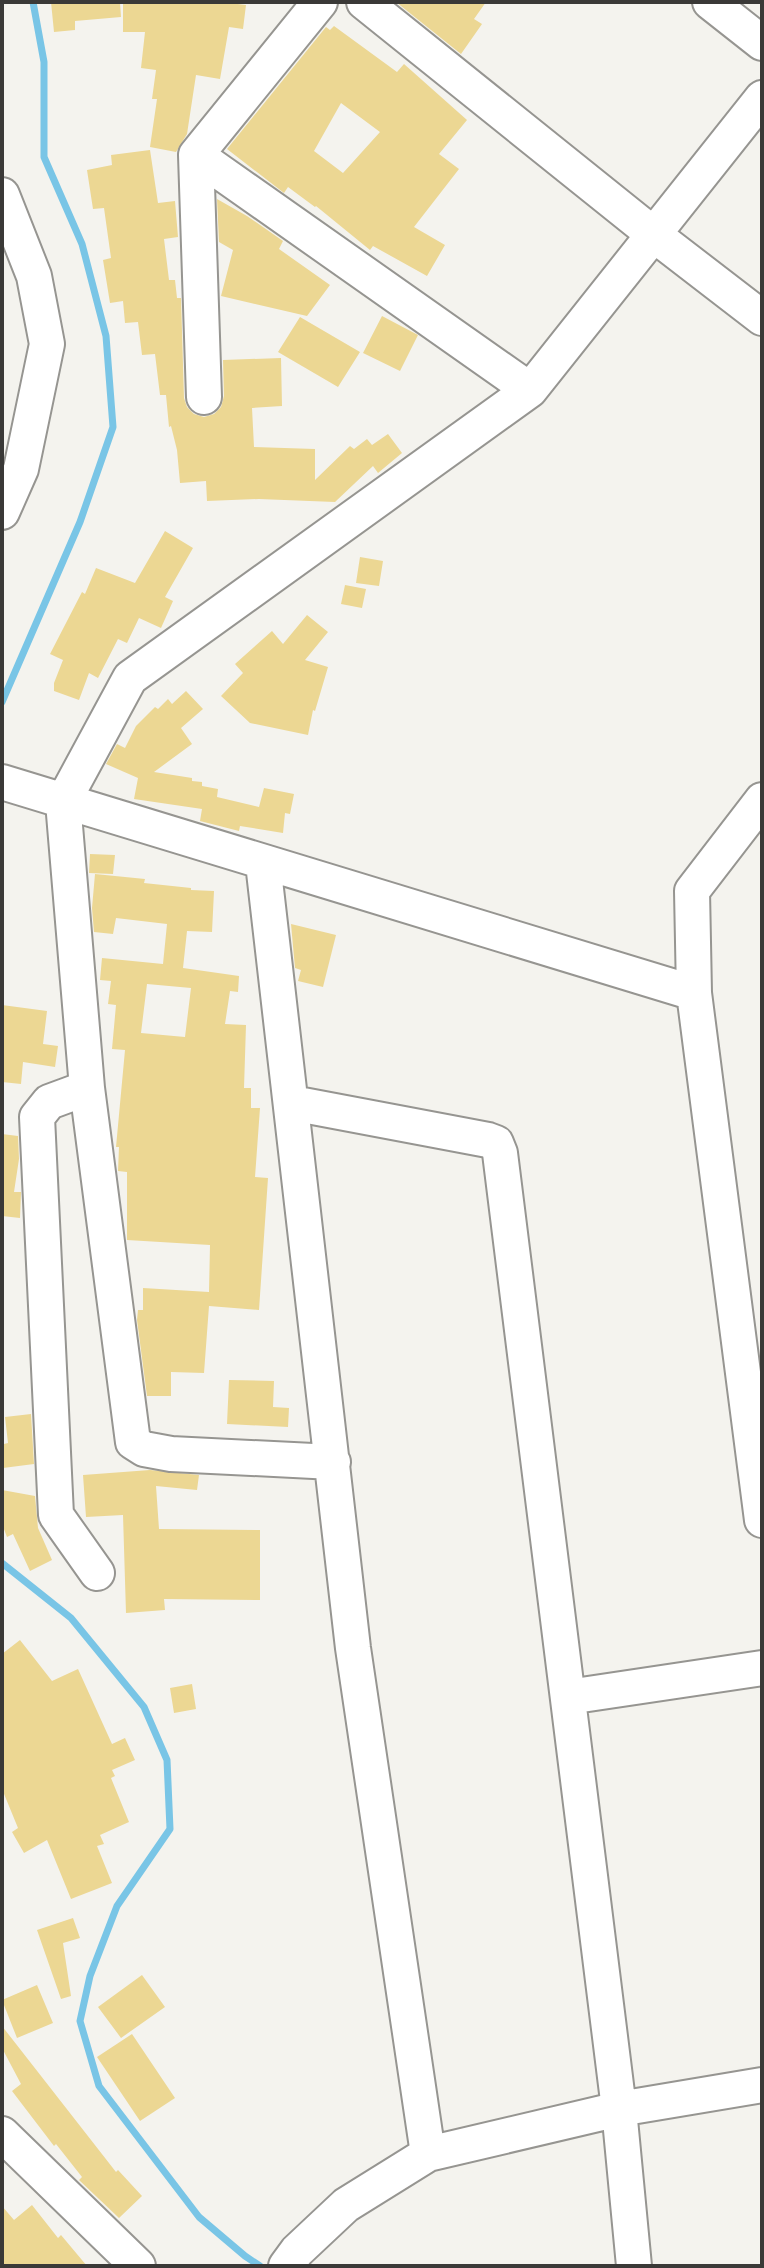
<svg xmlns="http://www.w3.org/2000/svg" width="764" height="2268" viewBox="0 0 764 2268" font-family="Literata,serif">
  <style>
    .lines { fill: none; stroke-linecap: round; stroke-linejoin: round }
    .stream { stroke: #79c5e6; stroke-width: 7 }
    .building { fill: #ecd793; fill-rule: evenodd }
    .minor-casing { stroke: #969591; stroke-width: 38 }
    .minor { stroke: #fff; stroke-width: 34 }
  </style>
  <rect width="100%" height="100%" fill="#f4f3ee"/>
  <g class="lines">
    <path class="stream" d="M2 702 80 522 113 427 106 336 82 244 44 157V62L33 2
      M2 1563 71 1618 144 1707 167 1760 170 1829 117 1906 90 1976 80 2021 99 2086 199 2217 245 2256 260 2266"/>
  </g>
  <path class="building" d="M51 2H120L121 17 75 21V30L54 32Z
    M123 2H221L246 5 243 29 229 27 220 79 196 75 187 134 176 152 150 147 157 99H152L156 70 141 68 145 32H123Z
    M396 2H486L474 19 482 24 461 54Z
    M334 26 397 72 404 64 467 120 439 154 459 169 414 227 445 245 427 276 373 246 370 250 316 206 315 207 288 187 284 193 227 149 326 27 330 30ZM341 103 380 132 343 173 314 151Z
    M150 150 158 203 175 201 178 237 164 239 169 280H175L177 298H181L184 398 187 407 194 414 204 417 214 414 221 407 224 396 223 360 281 358 282 406 252 408 254 447 315 449V480L350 446 354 449 367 439 372 445 388 434 402 453 378 473 373 466 335 502 259 499 207 501 206 481 180 483 177 450 171 426 169 427 166 395H160L155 354 142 355 138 322 125 323 123 301 110 303 103 260 111 258 104 208 93 209 87 170 112 165 111 155Z
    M217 199 247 216 283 241 279 249 330 285 307 316 221 296 233 250 219 242Z
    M382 316 418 335 400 371 363 353Z
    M300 317 360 352 338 387 278 352Z
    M165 531 193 548 165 597 173 601 161 628 139 618 127 643 118 639 98 678 89 673 79 700 54 691V683L63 660 50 654 82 592 85 594 96 568 135 583Z
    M360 557 383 561 379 586 356 583Z
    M345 585 366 589 362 608 341 604Z
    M307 615 328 632 305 660 328 667 315 711 313 710 308 735 250 723 221 696 243 673 235 664 272 631 283 644Z
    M186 691 203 709 181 728 192 744 154 772 192 778V781L202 782V786L218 789 217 797 259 807 264 788 294 794 290 814 285 813 283 833 240 826 239 831 200 821 202 809 134 799 138 778 106 764 117 744 125 748 136 726 155 707 158 709 168 699 172 704Z
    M90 854 115 855 113 874 89 873Z
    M95 874 145 879 144 883 191 888V890L214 891 212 932 187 931 183 968 239 976 238 992 230 991 225 1024 246 1025 244 1088H251V1108H260L255 1177 268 1178 259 1310 209 1306 204 1373 171 1372V1396H147L137 1320 138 1310H143V1288L209 1292 210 1245 127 1240V1172L118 1171 119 1147H116L125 1050 112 1049 116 1005 108 1004 111 981 100 980 102 958 163 964 167 924 116 918 113 934 94 932 92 908ZM147 984 191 988 185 1037 141 1033Z
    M291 924 336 935 323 987 298 981 301 970 295 968Z
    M2 1005 47 1011 43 1044 58 1046 55 1067 23 1062 21 1084 2 1082Z
    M2 1134 18 1136 19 1159 14 1192H21L20 1218 2 1216Z
    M229 1380 274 1381 273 1407 289 1408 288 1427 227 1424Z
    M31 1414 34 1464 3 1468 4 1444 8 1443 5 1417Z
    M150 1470 199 1475 197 1490 156 1486 159 1529 260 1530V1600L164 1599 165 1610 126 1613 123 1515 86 1517 83 1475Z
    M2 1490 35 1496 38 1528 52 1560 30 1571 13 1534 7 1537 2 1524Z
    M20 1640 52 1681 78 1669 112 1744 125 1738 135 1760 112 1770 115 1776 111 1778 129 1822 100 1835 104 1844 97 1846 112 1883 71 1899 47 1840 24 1853 12 1832 18 1828 2 1789V1654Z
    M192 1684 196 1709 174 1713 170 1688Z
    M73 1918 80 1938 63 1943 71 1996 61 1999 37 1930Z
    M142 1975 165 2007 121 2038 98 2007Z
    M37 1985 53 2023 17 2038 2 2000Z
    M2 2026 116 2172 118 2170 142 2196 119 2218 79 2180 82 2177 56 2144 54 2146 12 2091 21 2084 2 2048Z
    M132 2034 175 2098 140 2121 97 2057Z
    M32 2205 58 2238 61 2235 87 2266H2V2206L14 2220Z"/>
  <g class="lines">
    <defs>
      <path id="minor" d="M364 2 653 234 762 318
        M710 2 762 43
        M196 155 530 390
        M2 195 34 276 47 344 21 469 2 512
        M204 397 196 155 320 2
        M2 782 694 993
        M762 800 692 891 694 993 762 1520
        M263 863 353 1648 428 2154
        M87 1088 133 1442 144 1449 171 1454 333 1462
        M292 1103 488 1140 496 1143 500 1153 619 2109 634 2266
        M97 1573 56 1515 37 1117 49 1102 87 1088 63 802 130 678 530 390 762 98
        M568 1697 762 1668
        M2 2134 138 2266
        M286 2266 297 2251 346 2205 428 2154 619 2109 762 2085"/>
    </defs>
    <use href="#minor" class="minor-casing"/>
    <use href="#minor" class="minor"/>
  </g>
  <rect width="764" height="2268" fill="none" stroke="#3a3937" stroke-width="8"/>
</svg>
